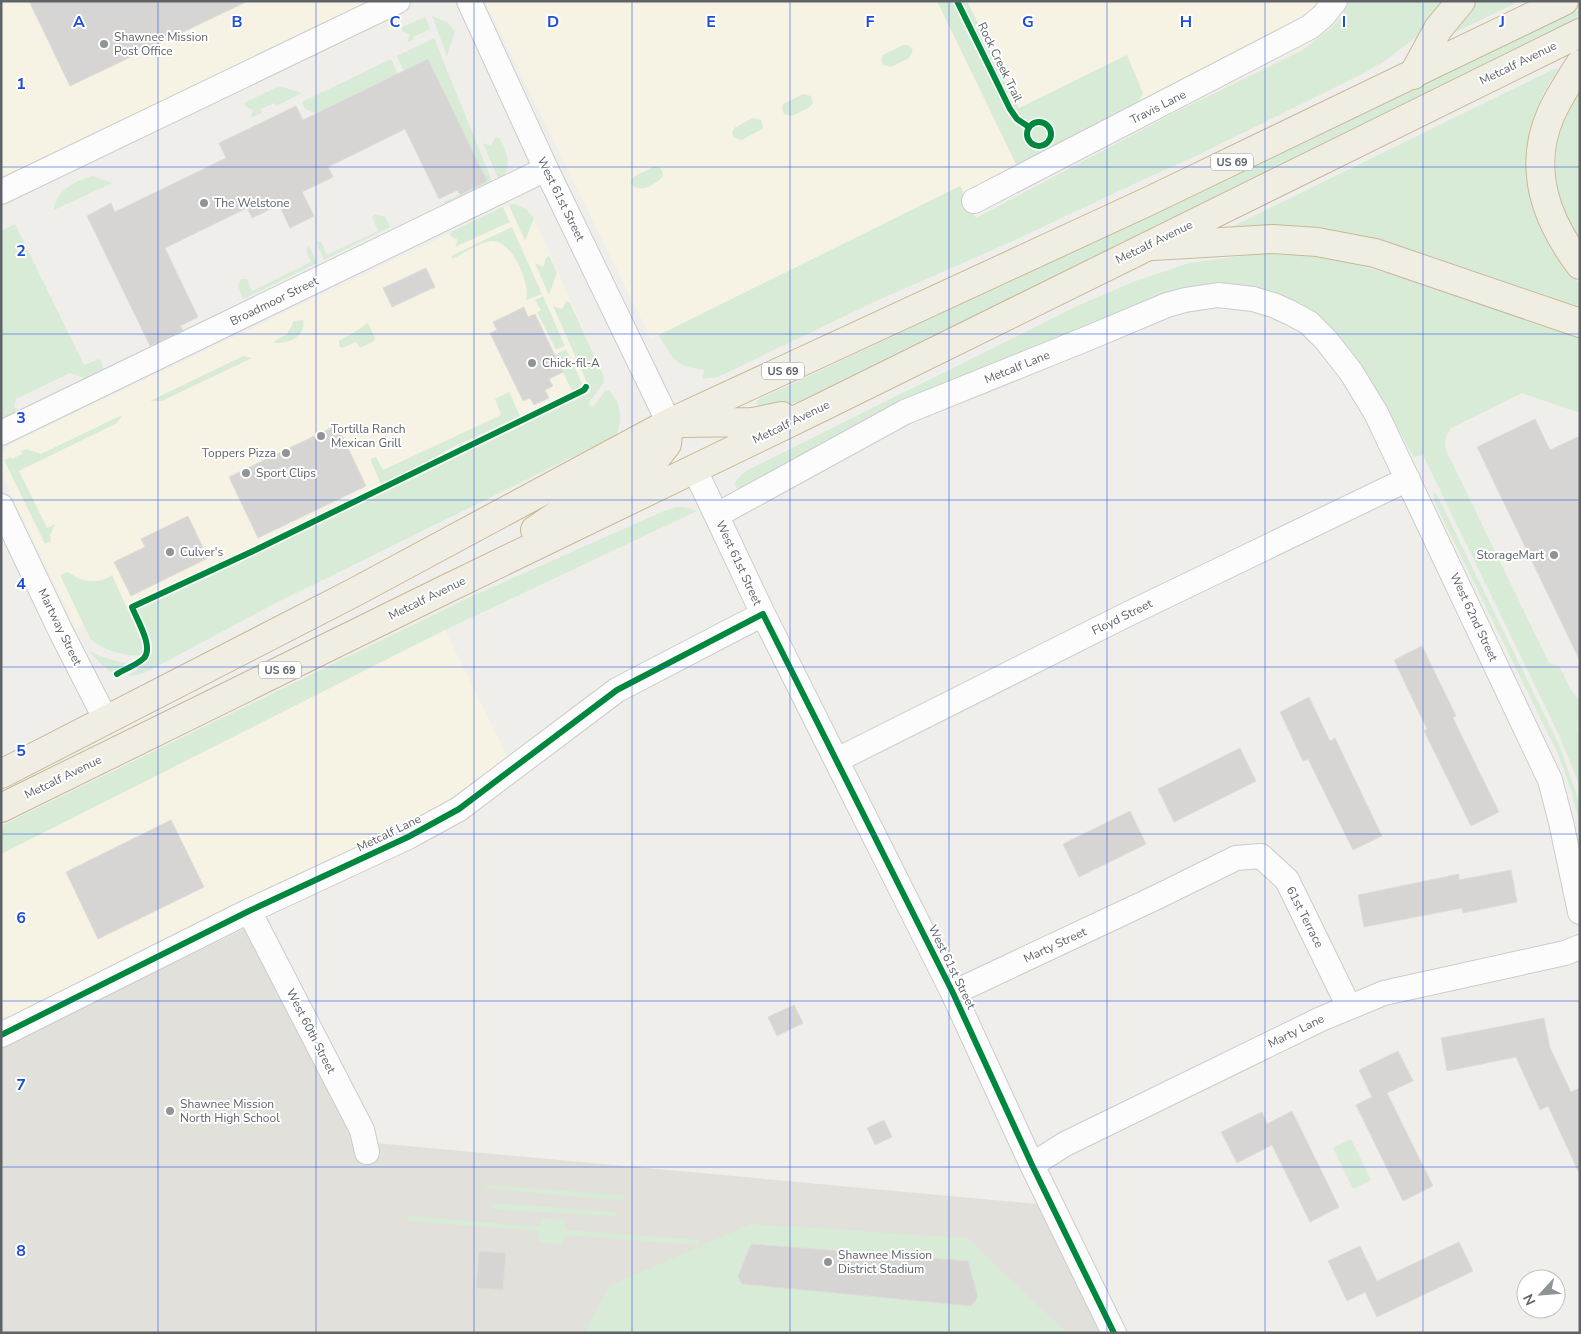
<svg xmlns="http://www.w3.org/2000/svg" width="1581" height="1334" viewBox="0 0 1581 1334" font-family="'Nunito Sans',sans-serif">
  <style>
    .commercial { fill: #f7f3e4 }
    .education { fill: #e2e0da }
    .green { fill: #d8ebd6 }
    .building { fill: #d6d5d3; stroke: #deddd9 }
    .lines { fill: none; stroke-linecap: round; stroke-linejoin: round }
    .minor-casing { stroke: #cbcccc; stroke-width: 26 }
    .highway-casing { stroke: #c8b996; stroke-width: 30 }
    .minor { stroke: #fdfcfc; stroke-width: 24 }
    .highway { stroke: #f0ede3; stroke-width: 28 }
    .cycleway-casing { stroke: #fff; stroke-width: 9 }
    .cycleway { stroke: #00873e; stroke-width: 6 }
    .grid { fill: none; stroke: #1d4ed8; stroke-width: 1; stroke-opacity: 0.55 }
    .poi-dot { fill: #919496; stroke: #fff; stroke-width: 2 }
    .labels { text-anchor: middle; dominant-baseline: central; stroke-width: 4; stroke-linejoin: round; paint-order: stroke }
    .shield { fill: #fff; stroke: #8f9295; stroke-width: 1 }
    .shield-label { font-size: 11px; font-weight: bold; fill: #5f6368 }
    .poi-label { font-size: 12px; fill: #5f6368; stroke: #fff; text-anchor: start }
    .street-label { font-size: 12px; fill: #5f6368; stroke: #fff }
    .grid-label { font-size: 16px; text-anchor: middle; font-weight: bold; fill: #1d4ed8; stroke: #fff; stroke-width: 4; stroke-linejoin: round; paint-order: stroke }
  </style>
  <rect width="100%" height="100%" fill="#efeeea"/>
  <path class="commercial" d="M1 1H373L1 180Z
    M485 1H937L1017 166 964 194 960 186 651 339Z
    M967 1H1322L1305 19 1137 106 1127 55 1019 109Z
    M511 204 520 206 526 209 534 218 604 377 451 448 418 467 126 606 76 628 1 473V455L9 445Z
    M445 630 510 762 453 803 2 1024 1 854Z"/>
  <path class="education" d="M244 929 354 1141 1037 1204 1100 1333H1V1047Z"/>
  <path class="green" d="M937 1H967L1019 108 1127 55 1143 93 1137 106 1017 166Z
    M1349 1H1448L1423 32 1383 62 1362 74 1198 155 1136 183 1015 240 874 302 718 377 702 379 704 370C675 366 673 360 659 335L960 186 976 218 1176 112 1303 50 1330 29 1340 18Z
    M1476 1H1520L1456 32Z
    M1580 9V22L1168 221 810 399 761 410 756 401 1444 75Z
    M432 16 447 22 455 31 447 56Z
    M425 17 430 29 413 37 414 39 407 43 410 35 402 31V27Z
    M434 38 492 181 445 204 444 202 487 181 428 60 404 71 397 56Z
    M903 45H908L913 50 909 58 891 67 883 65 881 60 883 55Z
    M391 59 398 74 317 114 305 109 302 102Z
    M1554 69H1558C1554 77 1548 84 1544 92 1513 157 1528 236 1580 284V311L1221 232Z
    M279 86 302 93 276 106 274 103 261 109 262 113 250 118 253 110 246 107 244 103Z
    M1580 93V241C1549 200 1547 134 1580 93Z
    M803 94 811 96 813 103 810 107 792 116 784 114 782 109 783 104Z
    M753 118 761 120 763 127 762 129 742 140 734 138 732 133 734 128Z
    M498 137C509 151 512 169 500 183L483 143 491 146 495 138Z
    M653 167C659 166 663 169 663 176 657 184 637 196 631 182L633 177Z
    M93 176 112 183 54 210C56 190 75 181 93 176Z
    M515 204 526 209 534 218 525 241 509 205Z
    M503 207 510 222 455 247 458 240 450 236 451 232Z
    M375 214 385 217 390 227 324 260 316 242H321L327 255 378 231 372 217Z
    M15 224 84 365 99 359 101 361 103 369 91 375 89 374 92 381 70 373 16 399 14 407 22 411 1 424V231Z
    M512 227 542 294 526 300C531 284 512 240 492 241 482 241 462 254 453 259L451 256Z
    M309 246 317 263 243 299 238 286 241 279H247L252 291 311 262 306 250Z
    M1256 254C1331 252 1387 272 1457 296 1498 310 1539 324 1580 339V413L1522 393 1451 428C1445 436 1443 443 1447 452L1549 663 1560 667 1571 690 1580 701V726L1577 728 1580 734V787L1560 737 1423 455 1414 457 1363 367 1344 344 1218 289 740 491 734 484 741 475 748 470 1077 306 1133 282 1189 263Z
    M548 256 550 257 557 273 549 295 535 263 543 267 546 258Z
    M543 296 565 346 556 350 537 312 541 310 535 300Z
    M566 301 570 303 604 377V382L588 404 593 407 605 391 608 390C621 399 624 424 615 436L270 606 150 670 138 675 127 676C165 654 153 644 138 610L252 557 591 392 553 306 562 309Z
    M303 320C307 336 287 346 273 342L287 334 294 321Z
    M368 323 375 338 374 341 360 348 356 342 342 348 339 346V341L353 333Z
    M566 349 582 383 579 388 572 391 555 355Z
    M243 356 252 358 162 401H150Z
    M509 392 520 416 451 448 418 467 381 484 370 459 376 457 383 470 501 415 495 399Z
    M122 415 117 423 19 471 47 528 55 524 50 535 51 541 45 544 4 460 11 457 12 459 22 454 21 451 27 449 41 454Z
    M1436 493 1559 745 1576 792 1580 805V825L1571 790 1558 754 1435 503 1433 494Z
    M676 507H685L697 511 445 630 1 854V826L468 598 664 511Z
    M68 572C81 582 98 585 112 575L142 642 143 651 140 655C128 658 97 648 90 638L60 575Z
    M88 650 99 656 128 664 110 672 97 660Z
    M1351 1139 1371 1180 1353 1189 1333 1148Z
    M485 1185 625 1195 624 1201 485 1188Z
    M492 1203 616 1212V1216L492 1209Z
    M408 1216 540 1227 541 1218 565 1220 566 1230 699 1240V1245L565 1235 562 1244 538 1242 540 1231 407 1221Z
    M751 1224 967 1238 1067 1333H584L609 1286Z"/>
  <path class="building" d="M29 1H248L70 86Z
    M428 59 487 181 460 195 458 190 439 199 405 129 328 167 333 177 302 192 314 216 290 228 279 205 252 218 247 208 165 248 198 317 180 326 183 330 150 346 87 216 111 203 115 212 226 158 219 143 296 106 303 120Z
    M426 268 435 287 392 307 383 288Z
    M524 307 528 317 535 314 563 372 549 379 553 386 545 390 549 398 534 405 530 398 523 401 490 333 497 330 493 322Z
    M1535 419 1550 450 1580 436V661L1477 447Z
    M337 425 366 486 258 538 229 477Z
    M188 516 208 558 131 596 114 562 145 547 141 539Z
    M1422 646 1456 716 1453 718 1499 812 1471 826 1424 731 1427 729 1394 660Z
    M1309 697 1330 741 1335 738 1382 836 1353 850 1308 759 1303 761 1280 712Z
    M1240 748 1256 781 1174 822 1158 789Z
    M1130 811 1146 844 1079 877 1063 844Z
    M171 820 204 887 98 939 66 872Z
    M1511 870 1517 902 1463 913 1462 908 1364 927 1358 895 1459 874V880Z
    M794 1005 803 1023 777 1036 768 1017Z
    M1544 1018 1550 1048 1571 1092 1580 1088V1175L1548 1106 1540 1110 1516 1057 1447 1071 1441 1038Z
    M1398 1051 1413 1081 1387 1093 1433 1186 1403 1201 1356 1105 1372 1097 1359 1070Z
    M1292 1111 1339 1207 1310 1222 1272 1145 1237 1163 1221 1132 1262 1112 1267 1124Z
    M884 1120 892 1137 875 1145 867 1128Z
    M1459 1242 1473 1271 1377 1317 1365 1292 1347 1301 1328 1261 1360 1246 1377 1281Z
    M751 1244 968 1261 978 1297 971 1306 742 1284 738 1276Z
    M479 1251 506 1253 503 1290 476 1288Z"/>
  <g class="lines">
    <defs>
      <path id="minor" d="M469 1 546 169 669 423
        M1 192 398 1
        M974 201 1310 27 1323 16 1335 1
        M1 433 546 169
        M694 468 763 614 953 993 1032 1165 1114 1333
        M1 506 61 632 106 720
        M717 515 905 412 1086 339 1167 305 1185 300 1218 295 1253 299 1273 305 1291 313 1309 323 1326 340 1351 372 1376 413 1550 780 1561 822 1580 912
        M837 760 1126 615 1408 479
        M249 911 362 1130 367 1152
        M953 993 1157 897 1236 858 1261 856 1287 880 1349 1007
        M1 1035 249 911 408 837 459 809 617 690 763 614
        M1032 1165 1065 1144 1321 1019 1384 993 1565 953 1580 947"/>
      <path id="highway" d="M1580 64C1570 80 1559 96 1551 114 1527 169 1546 220 1580 265
        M1413 75 1438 29 1461 1
        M1154 246 1273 239 1317 242 1375 253 1580 323
        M681 423 753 422 782 416
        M535 530 584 497 653 462 667 444 669 423
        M1 774 355 592 669 423 1149 201 1564 1
        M1 808 442 591 820 408 1580 33"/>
    </defs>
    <use href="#minor" class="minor-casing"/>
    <use href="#highway" class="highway-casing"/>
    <use href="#minor" class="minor"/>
    <use href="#highway" class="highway"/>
    <defs>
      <path id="cycleway" d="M957 1 1010 109 1017 119 1029 127
        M1027 134a12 12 0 1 1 24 0a12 12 0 1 1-24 0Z
        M117 674C125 669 137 665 144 658 154 647 137 620 132 607L251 552 584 390 586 387
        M1 1035 249 911 408 837 459 809 617 690 763 614 953 993 1032 1165 1114 1333"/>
    </defs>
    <use href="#cycleway" class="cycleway-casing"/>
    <use href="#cycleway" class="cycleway"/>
  </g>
  <path class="grid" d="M158 1V1333M316 1V1333M474 1V1333M632 1V1333M790 1V1333M949 1V1333M1107 1V1333M1265 1V1333M1423 1V1333M1 167H1580M1 334H1580M1 500H1580M1 667H1580M1 834H1580M1 1001H1580M1 1167H1580"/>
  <g class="poi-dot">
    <circle cx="104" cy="44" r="5"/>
    <circle cx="204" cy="203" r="5"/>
    <circle cx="532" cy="363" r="5"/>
    <circle cx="321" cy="436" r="5"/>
    <circle cx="286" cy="453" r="5"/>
    <circle cx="246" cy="473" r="5"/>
    <circle cx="170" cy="552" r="5"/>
    <circle cx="1554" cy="555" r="5"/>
    <circle cx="170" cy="1111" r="5"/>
    <circle cx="828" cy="1262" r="5"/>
  </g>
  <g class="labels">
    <g class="shield">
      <rect x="1211" y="153.5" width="42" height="17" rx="4"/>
      <rect x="762" y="362.5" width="42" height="17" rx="4"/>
      <rect x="259" y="661.5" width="42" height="17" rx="4"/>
    </g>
    <g class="shield-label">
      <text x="1232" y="162">US 69</text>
      <text x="783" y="371">US 69</text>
      <text x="280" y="670">US 69</text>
    </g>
    <g class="poi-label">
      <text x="114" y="37">Shawnee Mission<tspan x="114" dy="14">Post Office</tspan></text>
      <text x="214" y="203">The Welstone</text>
      <text x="542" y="363">Chick-fil-A</text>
      <text x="331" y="429">Tortilla Ranch<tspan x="331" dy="14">Mexican Grill</tspan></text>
      <text x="276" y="453" text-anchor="end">Toppers Pizza</text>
      <text x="256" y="473">Sport Clips</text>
      <text x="180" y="552">Culver's</text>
      <text x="1544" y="555" text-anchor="end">StorageMart</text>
      <text x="180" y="1104">Shawnee Mission<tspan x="180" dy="14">North High School</tspan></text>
      <text x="838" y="1255">Shawnee Mission<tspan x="838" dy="14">District Stadium</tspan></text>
    </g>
    <g class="street-label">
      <text transform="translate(1000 62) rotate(64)">Rock Creek Trail</text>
      <text transform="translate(1518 63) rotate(-26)">Metcalf Avenue</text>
      <text transform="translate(1158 107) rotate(-27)">Travis Lane</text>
      <text transform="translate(561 199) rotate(64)">West 61st Street</text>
      <text transform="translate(1154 242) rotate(-26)">Metcalf Avenue</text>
      <text transform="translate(274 301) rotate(-26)">Broadmoor Street</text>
      <text transform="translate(1017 367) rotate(-22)">Metcalf Lane</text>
      <text transform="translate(791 422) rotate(-26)">Metcalf Avenue</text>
      <text transform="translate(739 563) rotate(65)">West 61st Street</text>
      <text transform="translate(427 598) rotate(-26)">Metcalf Avenue</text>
      <text transform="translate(1122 617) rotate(-26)">Floyd Street</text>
      <text transform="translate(1474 617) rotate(65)">West 62nd Street</text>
      <text transform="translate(60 627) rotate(64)">Martway Street</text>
      <text transform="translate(63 777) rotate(-26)">Metcalf Avenue</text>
      <text transform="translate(389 833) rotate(-26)">Metcalf Lane</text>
      <text transform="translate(1305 917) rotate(63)">61st Terrace</text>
      <text transform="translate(1055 945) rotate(-25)">Marty Street</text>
      <text transform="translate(952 967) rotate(64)">West 61st Street</text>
      <text transform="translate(311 1031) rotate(63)">West 60th Street</text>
      <text transform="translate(1296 1031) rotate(-26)">Marty Lane</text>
    </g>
  </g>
  <g class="grid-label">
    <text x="79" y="27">A</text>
    <text x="237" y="27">B</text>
    <text x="395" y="27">C</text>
    <text x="553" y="27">D</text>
    <text x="711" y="27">E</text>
    <text x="870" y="27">F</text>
    <text x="1028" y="27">G</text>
    <text x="1186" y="27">H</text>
    <text x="1344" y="27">I</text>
    <text x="1502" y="27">J</text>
    <text x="21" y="89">1</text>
    <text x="21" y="256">2</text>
    <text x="21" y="423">3</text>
    <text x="21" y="589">4</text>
    <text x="21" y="756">5</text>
    <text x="21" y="923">6</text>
    <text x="21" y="1090">7</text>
    <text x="21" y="1256">8</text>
  </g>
  <rect width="1581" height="1334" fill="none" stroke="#5f6368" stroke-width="5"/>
  <g transform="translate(1541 1294) rotate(244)"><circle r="24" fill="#ffffff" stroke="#bfc1c3"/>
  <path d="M0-4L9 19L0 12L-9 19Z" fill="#919496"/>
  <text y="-8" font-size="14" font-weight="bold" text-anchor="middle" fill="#5f6368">N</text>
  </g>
</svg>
